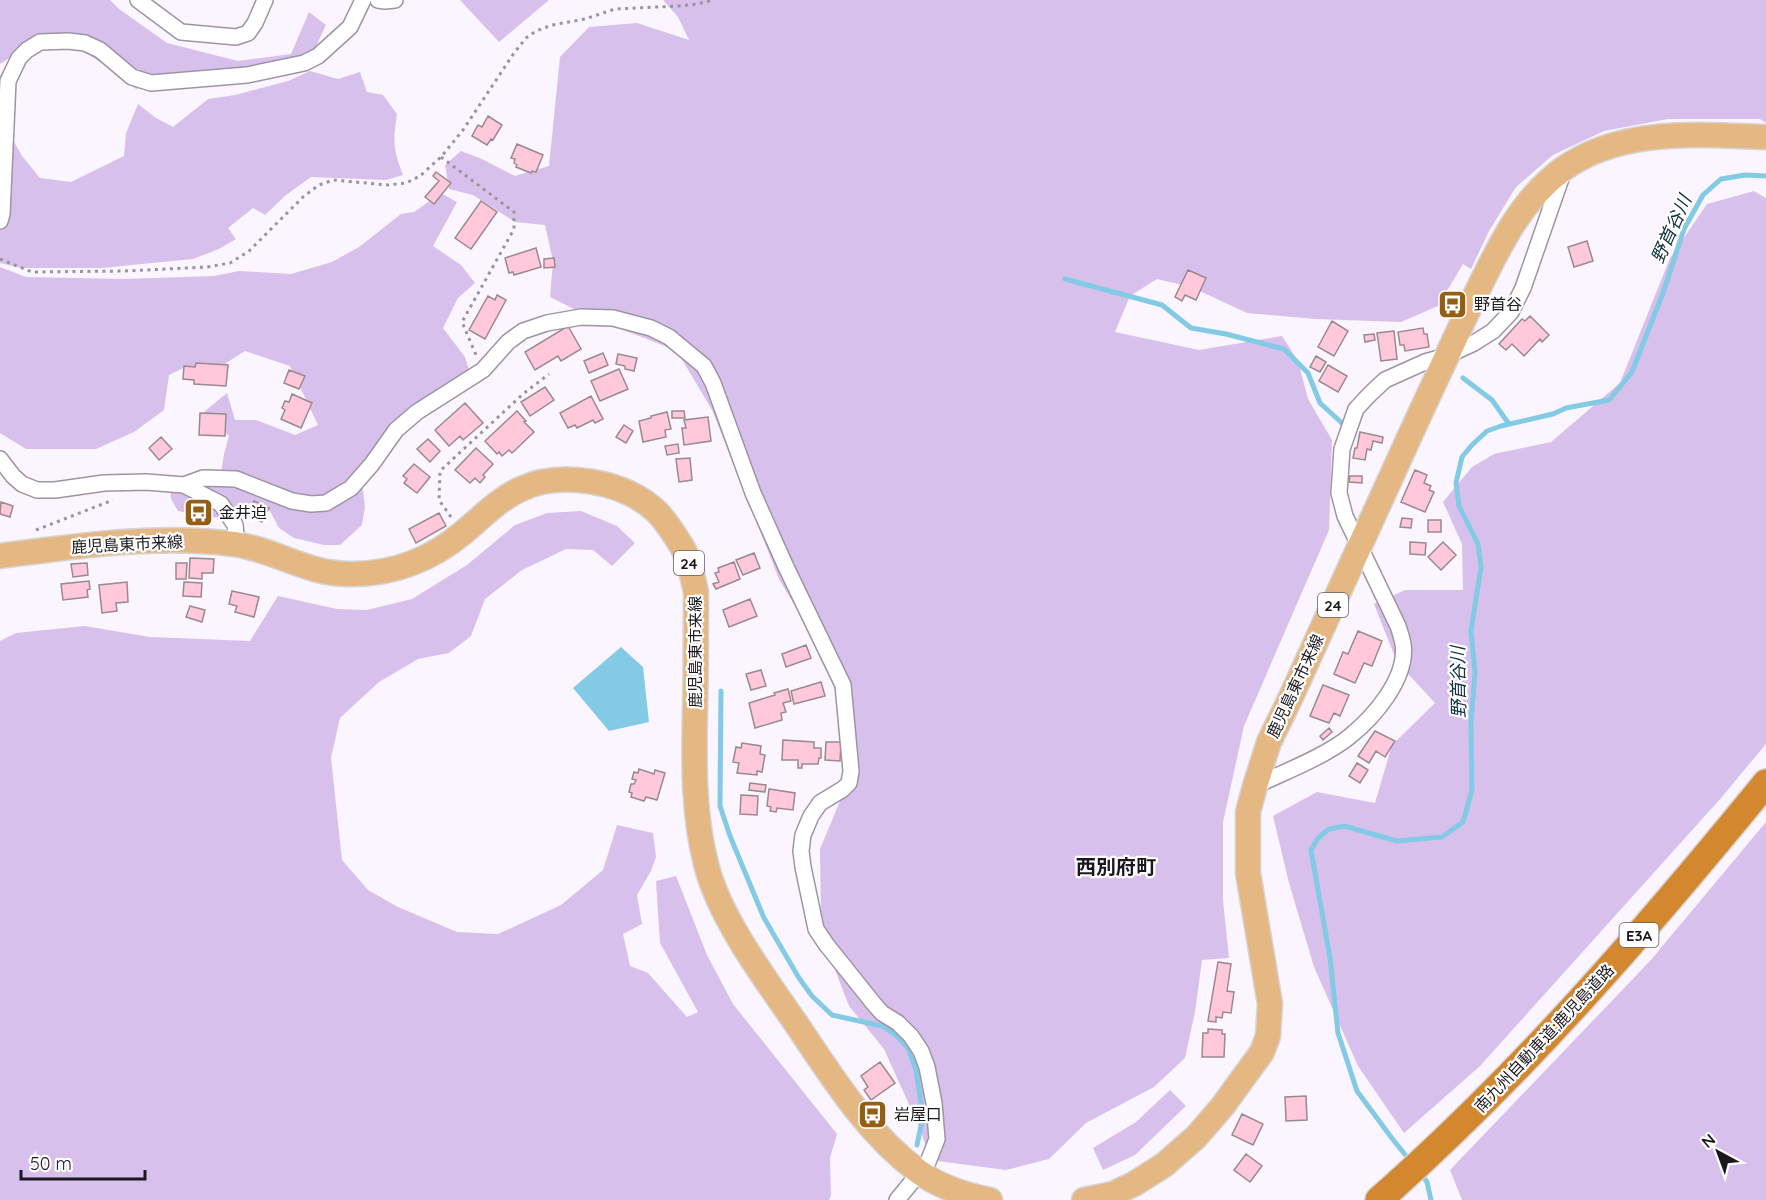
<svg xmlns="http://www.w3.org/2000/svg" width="1766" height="1200" viewBox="0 0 1766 1200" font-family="Quicksand,'Noto Sans JP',sans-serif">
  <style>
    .green { fill: #d8c0ec }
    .water { fill: #83cae5 }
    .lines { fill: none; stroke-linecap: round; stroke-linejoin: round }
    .stream { stroke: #83cae5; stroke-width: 5 }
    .building { fill: #ffc9db; stroke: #9a898e; stroke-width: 1.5 }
    .minor-casing { stroke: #9d95a3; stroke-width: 18 }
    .primary-casing { stroke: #d6d5d6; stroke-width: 27 }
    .motorway-casing { stroke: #d6d5d6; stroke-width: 30 }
    .path { stroke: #99949c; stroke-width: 3; stroke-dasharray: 3 4.5; stroke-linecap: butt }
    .minor { stroke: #fff; stroke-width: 15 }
    .primary { stroke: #e5b782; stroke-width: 24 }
    .motorway { stroke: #d3872e; stroke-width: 27 }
    .labels { text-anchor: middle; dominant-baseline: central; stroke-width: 4.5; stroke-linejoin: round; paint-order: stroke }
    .shield { fill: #fff; stroke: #5f5d61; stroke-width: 1.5 }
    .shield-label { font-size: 15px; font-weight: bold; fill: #1b181d }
    .poi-label { font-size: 16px; fill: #1b181d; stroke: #fff; text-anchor: start }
    .street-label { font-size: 16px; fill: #1b181d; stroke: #fff }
    .water-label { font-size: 18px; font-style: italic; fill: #10313d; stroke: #fff }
    .quarter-label { font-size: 20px; font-weight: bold; fill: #1b181d; stroke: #fff }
  </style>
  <rect width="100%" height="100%" fill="#faf5fe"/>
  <path class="green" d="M0 0H110L119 9 167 43 238 61 291 54 309 12 326 25 310 59 136 89 106 66 63 38 37 40 0 64Z
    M460 0H549L499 42Z
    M663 0H1766V123L1760 119H1668L1604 131 1553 155 1516 187 1489 231 1471 269 1463 264 1438 306 1401 322 1315 319 1247 313 1191 287 1157 279 1130 296 1115 332 1199 350 1282 336 1298 361 1308 399 1332 440 1329 530 1244 726 1223 822V900L1229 958 1202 960 1195 1012 1185 1058 1154 1087 1086 1123 1049 1159 1006 1170 930 1160 921 1131 884 1049 849 1006 835 970 821 919 820 849 840 801 850 718 828 662 779 579 712 410 677 351 647 339 594 319 550 297 553 261 545 225 515 222 473 195 449 189 445 165 461 151 482 159 515 176 549 166 560 57 589 27 637 23 689 40 678 17Z
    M310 71 338 79 360 72 367 92 383 95 397 114C393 142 393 149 403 175L386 180 311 177 286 195 265 215 253 208 228 228 236 239 219 249 193 259 101 268H21L0 263V141L3 123 22 156 40 178 71 182 124 156 126 133 138 104 156 118 173 127 208 99 235 95 288 81Z
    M1754 191 1766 198V744L1721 798 1480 1066 1404 1133 1358 1066 1314 967 1289 883 1273 816 1317 792 1375 803 1392 745 1435 703 1397 662 1374 604 1405 590H1463L1462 544 1443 502 1472 467 1494 454 1551 442 1620 383 1670 258 1707 204Z
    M441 193 457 202 433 246 461 265 475 283 458 298 443 328 465 357 469 370 448 396 406 433 374 453 361 473 365 507 362 525 340 545H324L294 538 279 528 270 511 250 503 242 508V526L224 519 178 511 171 499 170 489 221 473 224 454 229 436 204 412 227 393 235 420H256L295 435 318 425 290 366 245 351 226 363 223 385 215 373 187 366 169 375 164 410 134 432 96 449H26L0 433V267L26 277 124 279 214 276 239 271 291 274 332 262 359 247 401 214 414 212Z
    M581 511 617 526 635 543 612 566 593 550 566 549 522 570 485 599 471 636 449 653 418 659 379 682 340 718 331 758 342 860 368 890 398 907 457 932 498 934 561 905 603 870 617 825 653 833 656 857 651 871 637 895 642 924 623 934 630 966 648 973 687 1017 698 1012 660 943 656 881 676 876 707 955 733 1004 837 1134 830 1158 831 1195 829 1200H0V641L16 633 85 626 150 637 250 641 278 596 337 609 367 610 412 599 467 565 515 525 547 513Z
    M1766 822V1200H1462L1450 1170 1650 961Z
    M1170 1090 1186 1106 1135 1155 1103 1170 1093 1148 1136 1122Z"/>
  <path class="water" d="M621 647 643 667 649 722 609 731 573 688Z"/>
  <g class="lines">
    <path class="stream" d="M1065 279 1162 305 1191 328 1226 334 1284 349 1308 373 1320 403 1343 424
      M1463 378 1492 400 1509 424
      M721 691 720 806 730 836 764 918 799 978 812 996 832 1015 882 1026 896 1035 908 1048 916 1070 923 1116 917 1145
      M1411 1162 1391 1137 1357 1091 1338 1033 1330 958 1311 850 1318 838 1329 829 1344 826 1397 841 1442 837 1463 822 1472 790 1471 722 1475 673 1471 631 1481 567 1478 544 1459 506 1456 483 1462 457 1472 445 1487 431 1501 426 1553 414 1566 408 1609 400 1632 372 1663 293 1684 229 1703 195 1721 179 1745 175 1766 176
      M1421 1174 1427 1182 1431 1200"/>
  </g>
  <path class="building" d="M488 116 502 125 493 140 491 139 487 145 472 136 478 125 482 127Z
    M517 144 543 155 536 172 532 171 531 173 516 167 517 165 514 163 515 159 511 158Z
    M436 172 451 183 434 204 425 197 439 181 433 176Z
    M481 201 497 212 471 249 455 238Z
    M1587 241 1593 261 1574 267 1568 247Z
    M536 248 541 267 514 275 513 272 509 273 505 258Z
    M554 258 555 267 544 268V259Z
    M1188 270 1206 278 1196 300 1185 295 1182 301 1175 297Z
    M497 295 506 300 485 339 469 330 488 296 495 300Z
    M1530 316 1549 335 1542 342 1540 339 1524 356 1512 344 1506 350 1499 344 1522 319 1525 321Z
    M1332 321 1348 331 1334 356 1318 347Z
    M568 326 581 349 561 361 558 356 535 370 525 352Z
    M1423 328 1424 334H1427L1429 347 1405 351 1404 345H1400L1398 332Z
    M1394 331 1397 359 1381 361 1377 333Z
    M1374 334 1375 340 1365 342 1364 335Z
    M603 353 608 365 589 373 584 361Z
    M618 354 637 358 634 371 625 369V366L616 364Z
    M1316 356 1326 362 1320 372 1310 367Z
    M196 363 228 365 226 386 194 384V380L183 379 184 366 195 367Z
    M1328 365 1347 376 1338 392 1319 381Z
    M619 369 628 389 600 401 591 381Z
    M289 370 305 376 299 389 284 383Z
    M545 387 554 400 530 416 521 402Z
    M292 394 312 403 301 428 281 419 285 410 282 408 285 401 289 402Z
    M591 396 603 419 595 423 593 420 577 428 575 425 568 428 560 413Z
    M465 403 483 423 463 440 460 436 449 446 435 430Z
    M517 411 526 421 524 422 534 432 512 453 509 450 502 456 499 452 497 454 485 441Z
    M672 411H684L685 418H672Z
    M667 412 671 429 665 430 666 437 643 442 639 421 651 418V416Z
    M200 413 226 414 225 436 199 435Z
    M708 417 711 441 684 445 682 428H686L684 420Z
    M624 425 633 431 626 443 616 437Z
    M1360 432 1383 437 1382 443 1373 441 1371 450 1367 449 1365 460 1353 458 1355 448H1357Z
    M161 437 172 449 159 460 149 448Z
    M428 439 440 451 430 462 417 449Z
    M678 444 679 453 667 455 665 446Z
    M476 448 493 464 483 475 485 477 480 483 475 478 470 483 455 470Z
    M690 458 692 480 679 482 676 459Z
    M414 464 430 477 417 493 404 483 407 479 403 476Z
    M1415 470 1427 475 1424 483 1431 486 1429 490 1434 492 1425 512 1401 502Z
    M1350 476H1362V483L1349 482Z
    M254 501 269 508 262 522 248 515Z
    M1 502 13 506 10 517 0 514Z
    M439 513 446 526 416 543 409 529Z
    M1402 518 1412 519 1411 528 1400 527Z
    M1428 520H1441V532H1428Z
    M1410 542 1426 543 1425 555 1410 554Z
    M1443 542 1456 555 1441 570 1428 557Z
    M754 553 760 568 743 575 736 560Z
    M190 558 214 559 213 573H202V579L189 578Z
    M734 562 740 579 716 589 713 584 719 582 715 573 719 572 718 568Z
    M87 563 88 575 73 577 71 564Z
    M176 563H187L186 579H176Z
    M89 581 90 589 87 590 88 597 63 600 61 584Z
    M127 582 128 602 116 603 117 611 102 613 99 585Z
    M184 582 202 583 201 597 183 596Z
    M232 591 259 597 254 617 235 612 237 606 229 604Z
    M750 599 757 616 729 627 723 610Z
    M190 606 205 610 202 622 186 617Z
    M1358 631 1382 641 1372 666 1364 663 1355 683 1334 674 1343 652 1348 654Z
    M806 645 811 658 786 667 782 654Z
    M761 670 766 686 751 690 746 674Z
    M821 682 825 696 794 704 791 691Z
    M1323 685 1349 695 1340 716 1334 713 1329 723 1310 716Z
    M788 689 791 701 783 703 786 712 781 713 782 720 755 728 749 703 775 695 774 693Z
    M1329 728 1332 732 1323 740 1320 736Z
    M1375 731 1395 741 1385 757 1376 751 1369 763 1358 756Z
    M783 740 814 742V748H821V758H819L818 764H802V768H798V760H782Z
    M826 742H841L840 761 825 760Z
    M742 743 761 746 760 754 765 755 762 772 757 771V775L737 773 739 763 733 762 736 747 741 748Z
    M1357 763 1368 770 1360 783 1349 776Z
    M639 769 654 774 655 770 665 773 657 800 646 797 644 801 631 797 632 793 629 792 631 784H634L636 780 632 779 634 772 638 773Z
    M750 783 766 785 765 792 749 790Z
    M769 789 795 793 793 810 777 808 776 812 770 811 771 807 767 806Z
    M741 795 758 796 757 815 740 814Z
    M1218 962 1231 964 1227 991 1234 992 1231 1013 1223 1012 1222 1018 1216 1017V1022L1208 1021Z
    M1208 1029 1222 1030V1034H1225L1224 1057H1202L1203 1033H1208Z
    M880 1062 895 1083 871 1100 864 1090 868 1087 861 1076Z
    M1306 1096 1307 1120 1286 1121 1285 1097Z
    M1242 1114 1263 1124 1253 1145 1232 1135Z
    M1246 1154 1262 1166 1250 1182 1234 1170Z"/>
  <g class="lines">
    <defs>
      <path id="minor" d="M138 0 181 32 236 37 248 33 255 23 265 0
        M378 0 385 1 395 0
        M0 221 2 214 8 81 19 58 27 50 40 42 68 41 85 43 100 50 132 77 151 83 247 75 304 63 318 56 350 27 363 0
        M0 459 13 476 22 484 37 490H55L104 483 146 482 184 485 203 478 236 479 292 501 311 504 326 503 351 488 372 464 396 430 417 412 483 370 508 342 523 331 547 323 581 317 613 318 651 328 669 337 704 366 713 383 753 493 786 567 843 685 851 771 849 783 843 789 820 803 811 816 803 835 801 851 803 867 816 929 826 944 874 1004 882 1013 898 1023 911 1036 921 1051 927 1067 934 1103 937 1139 928 1162 897 1200
        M184 485 221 504 235 525 237 544
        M1255 786C1284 772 1324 757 1349 737 1374 717 1408 678 1403 644 1402 638 1400 632 1398 626L1345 516 1339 493 1342 449 1356 409 1369 395 1385 380 1425 362 1446 356 1474 343 1493 331 1511 312 1523 288 1564 170"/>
      <path id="primary" d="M0 556C78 546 156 534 234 544 273 549 307 574 348 574 391 575 431 560 464 532 482 517 499 499 521 489 561 470 625 481 657 512 666 521 674 534 681 545 690 559 692 576 696 592 696 631 696 671 695 710 694 762 693 813 706 864 719 917 764 977 795 1022 831 1075 866 1133 919 1172 940 1187 965 1195 990 1200
        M1084 1200 1113 1194 1134 1184 1164 1165 1196 1137 1222 1107 1262 1052 1268 1036 1270 1004 1248 873V812L1255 786 1269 742 1290 699C1333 605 1375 511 1418 418 1436 379 1454 341 1472 302 1496 253 1518 202 1563 169 1622 127 1698 135 1766 137"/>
      <path id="motorway" d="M1379 1200C1522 1074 1646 930 1766 783"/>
    </defs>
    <use href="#minor" class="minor-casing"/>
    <use href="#primary" class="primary-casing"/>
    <use href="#motorway" class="motorway-casing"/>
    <path class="path" d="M441 157 514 212V229L462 322 476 355
      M0 259 32 272 125 271 207 267 230 263 249 251 303 197 319 185 333 180 388 185 406 183 420 176 441 157 463 130 514 53 526 38 536 31 552 25 585 19 615 9 679 6 697 4 713 0
      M451 517 439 500 440 471 523 394 549 374
      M36 530 113 500"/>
    <use href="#minor" class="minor"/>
    <use href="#primary" class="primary"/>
    <use href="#motorway" class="motorway"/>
  </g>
  <defs>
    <symbol id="bus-square" viewBox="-11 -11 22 22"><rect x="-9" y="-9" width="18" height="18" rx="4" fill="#945f15" stroke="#fff"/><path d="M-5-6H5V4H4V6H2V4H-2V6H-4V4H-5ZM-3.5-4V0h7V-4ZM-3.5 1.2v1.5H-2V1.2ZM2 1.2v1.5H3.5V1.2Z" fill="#fff"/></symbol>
  </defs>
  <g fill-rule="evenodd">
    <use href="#bus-square" x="1436" y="288" width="33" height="33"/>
    <use href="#bus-square" x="182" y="496" width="33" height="33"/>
    <use href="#bus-square" x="856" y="1098" width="33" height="33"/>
  </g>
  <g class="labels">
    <g class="shield">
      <rect x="674" y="551" width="30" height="24" rx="4.5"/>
      <rect x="1318" y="593" width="30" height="24" rx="4.5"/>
      <rect x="1619.5" y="923" width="39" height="24" rx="4.5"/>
    </g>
    <g class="shield-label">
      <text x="689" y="563">24</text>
      <text x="1333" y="605">24</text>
      <text x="1639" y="935">E3A</text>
    </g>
    <g class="poi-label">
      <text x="1474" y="304">野首谷</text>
      <text x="219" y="512">金井迫</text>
      <text x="894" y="1114">岩屋口</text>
    </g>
    <g class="street-label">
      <text transform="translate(127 544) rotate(-3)">鹿児島東市来線</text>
      <text transform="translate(695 652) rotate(-90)">鹿児島東市来線</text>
      <text transform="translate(1295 686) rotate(-65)">鹿児島東市来線</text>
      <text transform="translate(1544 1038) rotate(-47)">南九州自動車道;鹿児島道路</text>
    </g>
    <g class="water-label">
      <text transform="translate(1671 229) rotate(-66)">野首谷川</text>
      <text transform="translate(1458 682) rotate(-91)">野首谷川</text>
    </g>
    <g class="quarter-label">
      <text x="1116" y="866">西別府町</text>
    </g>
  </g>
  <g transform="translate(1718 1152) rotate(319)" stroke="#ffffff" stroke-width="4.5" paint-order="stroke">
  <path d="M0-4.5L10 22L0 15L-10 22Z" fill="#1b181d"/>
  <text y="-9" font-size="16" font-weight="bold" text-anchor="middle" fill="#1b181d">N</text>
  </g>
  <path d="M21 1170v9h124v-9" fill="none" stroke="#1b181d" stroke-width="3"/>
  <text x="30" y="1170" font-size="18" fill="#1b181d" stroke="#ffffff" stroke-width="4.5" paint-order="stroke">50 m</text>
</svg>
